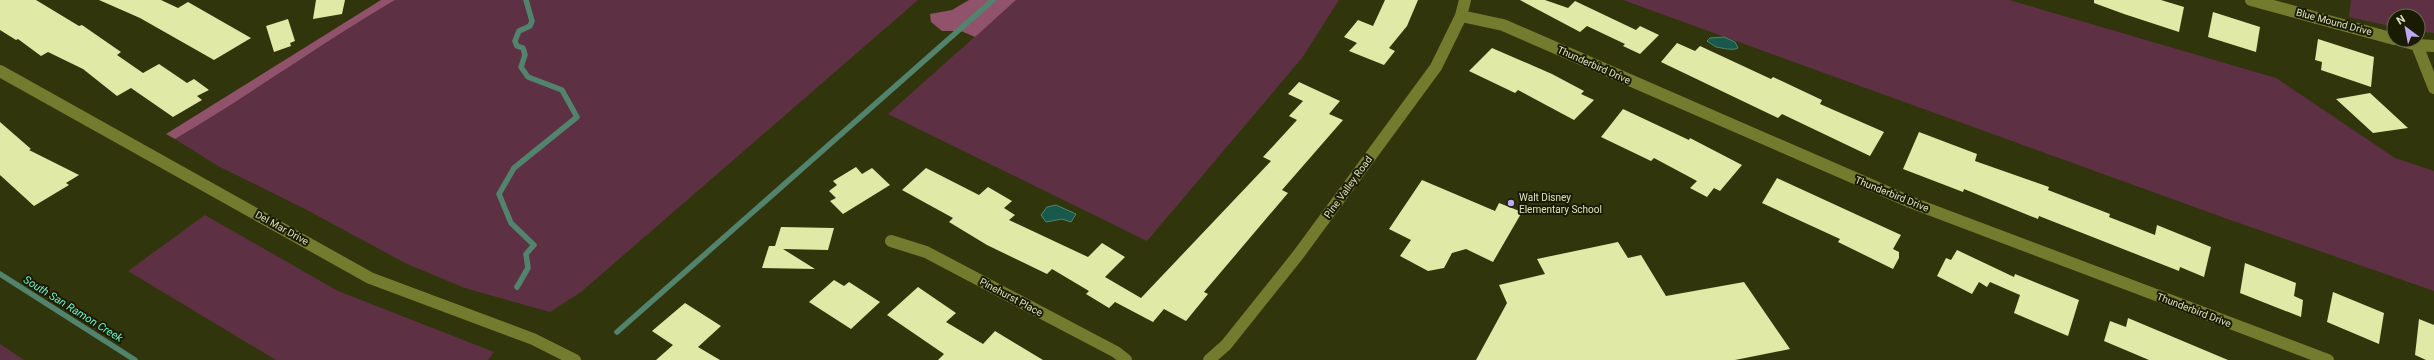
<svg xmlns="http://www.w3.org/2000/svg" width="2434" height="360" viewBox="0 0 2434 360" font-family="Roboto,sans-serif">
  <style>
    .green { fill: #5e3044 }
    .forest { fill: #91536c }
    .water { fill: #175a4b; stroke: #52836d }
    .lines { fill: none; stroke-linecap: round; stroke-linejoin: round }
    .stream { stroke: #52836d; stroke-width: 5.5 }
    .building { fill: #e0e9a6 }
    .street { stroke: #737b2e; stroke-width: 12 }
    .secondary { stroke: #737b2e; stroke-width: 12 }
    .poi-dot { fill: #bcaaf6; stroke: #191c00; stroke-width: 1.5 }
    .labels { text-anchor: middle; dominant-baseline: central; stroke-width: 4; stroke-linejoin: round; paint-order: stroke }
    .street-label { font-size: 10px; fill: #dde3bd; stroke: #191c00 }
    .poi-label { font-size: 10px; fill: #dde3bd; stroke: #191c00; text-anchor: start }
    .water-label { font-size: 11px; font-style: italic; fill: #77efd1; stroke: #191c00 }
  </style>
  <rect width="100%" height="100%" fill="#31350c"/>
  <path class="green" d="M395 0H918L581 292 550 312 465 288 407 264 305 209 218 166 175 139C250 95 320 44 395 0Z
    M1016 0H1339L1302 58 1147 241 888 114Z
    M1623 0H2009L2276 78 2395 158 2434 171V291L2222 217Z
    M2351 0H2434V33L2418 31V16H2394V27L2349 17Z
    M205 215 338 291 494 352 488 360H276L128 271Z
    M0 344 24 360H0Z"/>
  <path class="forest" d="M381 0H395C320 44 250 95 175 139L166 134Z
    M969 0H1016L975 37 961 31H942L931 22 930 14 952 10Z"/>
  <path class="water" d="M1724 37 1735 42 1738 48C1733 51 1722 48 1716 47L1707 41 1710 38Z
    M1056 205 1076 214 1071 222 1062 219 1046 222 1041 215 1047 207Z"/>
  <g class="lines">
    <path class="stream" d="M0 274 135 360
      M517 287 528 268 526 254 534 245 511 223 499 194 514 168 577 117 562 90 528 77 521 67 525 55 523 48 517 46 515 41 519 31 530 26 532 21 526 0
      M617 332 993 0"/>
  </g>
  <path class="building" d="M0 0H36L79 26 82 25 121 52 117 55 143 73 159 64 187 83 194 79 209 90 197 96 202 100 173 117 131 88 117 96 83 69 48 52 41 56 18 39 16 40 0 30Z
    M99 0H161L178 8 188 2 251 38 214 60 140 18Z
    M316 0H345L342 14 313 19Z
    M1385 0H1418L1407 26 1389 48 1395 51 1384 65 1349 51 1357 43 1344 37 1358 20 1373 26Z
    M1520 0H1545L1568 8 1575 1 1636 30 1640 26 1659 35 1640 54 1623 46 1625 44 1587 26 1580 32Z
    M2094 0H2161L2184 7 2179 32 2124 14 2094 3Z
    M2213 12 2260 27 2256 52 2208 37Z
    M288 19 295 41 290 43 291 46 274 52 266 26Z
    M2318 39 2374 57 2371 87 2321 70 2322 62 2315 60Z
    M1677 43 1695 51 1700 46 1771 79 1773 77 1822 100 1820 104 1884 132 1870 156 1782 114 1778 118 1661 62Z
    M1492 48 1552 74 1584 91 1581 94 1594 100 1574 120 1518 90 1515 93 1469 71Z
    M1299 82 1340 101 1329 114 1343 120 1282 190 1288 193 1204 292 1208 294 1186 321 1164 309 1153 322 1115 302 1109 308 1086 294 1089 291 1052 269 1047 274 987 245 949 222 953 218 902 190 926 168 979 195 988 187 1012 201 1004 208 1015 215 1009 220 1088 257 1102 243 1125 257 1105 277 1141 298 1271 161 1263 157 1297 120 1289 116 1303 101 1288 94Z
    M2370 93 2408 128 2373 133 2336 99Z
    M1623 109 1689 140 1690 138 1742 165 1720 191 1714 188 1707 197 1690 188 1697 181 1654 158 1651 161 1601 137Z
    M0 122 31 149 29 150 79 175 66 183 69 185 34 206 0 175Z
    M1919 132 1977 154 1975 161 2049 187 2048 190 2110 214 2109 217 2155 235 2157 225 2211 247 2204 277 2180 267 2179 271 2039 216 2038 219 1964 189 1963 192 1903 169Z
    M856 167 862 174 872 168 890 185 843 214 830 201 836 198 829 191 837 185 833 181Z
    M1777 178 1901 235 1893 249 1899 252V258L1893 269 1838 242 1840 239 1762 203Z
    M1422 180 1495 211 1499 203 1522 212 1493 262 1466 249 1452 253 1444 268 1428 271 1400 256 1411 240 1389 229Z
    M781 227 834 228 828 250 783 249 815 269 762 268 769 246H775Z
    M1618 242 1628 258 1641 255 1666 296 1744 282 1790 349 1735 360H1476L1507 303 1499 285 1545 274 1537 259Z
    M1957 250 2014 277 2015 274 2079 300 2068 336 2014 313 2020 295 1990 282 1987 287 1979 282 1972 294 1937 276 1946 258 1951 260Z
    M2245 263 2296 283 2294 296 2303 300 2301 317 2240 293Z
    M834 280 844 286 849 282 880 302 851 329 809 302Z
    M918 287 956 313 946 322 983 344 995 331 1043 360H938L944 354 887 315Z
    M2333 292 2384 313 2379 344 2327 322Z
    M685 303 721 326 698 347 720 360H656L673 345 652 331Z
    M2128 318 2228 360H2149L2104 341 2110 321 2126 327Z
    M2419 319 2434 325V360H2426L2415 355Z"/>
  <g class="lines">
    <path class="street" d="M2251 0 2394 39
      M1461 16 1503 25 1910 202 2328 360
      M2399 40 2417 45 2434 46
      M2417 45 2434 88
      M0 71 370 278 533 339 575 360
      M891 241 926 252 1116 352 1126 360"/>
    <path class="secondary" d="M1209 360 1226 345 1298 255 1436 67 1461 16 1465 0"/>
  </g>
  <circle class="poi-dot" cx="1511" cy="203" r="4"/>
  <g class="labels">
    <g class="street-label">
      <text transform="translate(2334 22) rotate(15)">Blue Mound Drive</text>
      <text transform="translate(1594 65) rotate(24)">Thunderbird Drive</text>
      <text transform="translate(1348 187) rotate(-54)">Pine Valley Road</text>
      <text transform="translate(1892 194) rotate(22)">Thunderbird Drive</text>
      <text transform="translate(282 228) rotate(29)">Del Mar Drive</text>
      <text transform="translate(1011 297) rotate(28)">Pinehurst Place</text>
      <text transform="translate(2194 310) rotate(21)">Thunderbird Drive</text>
    </g>
    <g class="poi-label">
      <text x="1519" y="197">Walt Disney<tspan x="1519" dy="12">Elementary School</tspan></text>
    </g>
    <g class="water-label">
      <text transform="translate(73 309) rotate(32)">South San Ramon Creek</text>
    </g>
  </g>
  <g transform="translate(2406 28) rotate(328)"><circle r="19" fill="#191c00" stroke="#676c4c"/>
  <path d="M0-3L7 15L0 10L-7 15Z" fill="#bcaaf6"/>
  <text y="-6" font-size="11" font-weight="bold" text-anchor="middle" fill="#dde3bd">N</text>
  </g>
</svg>
